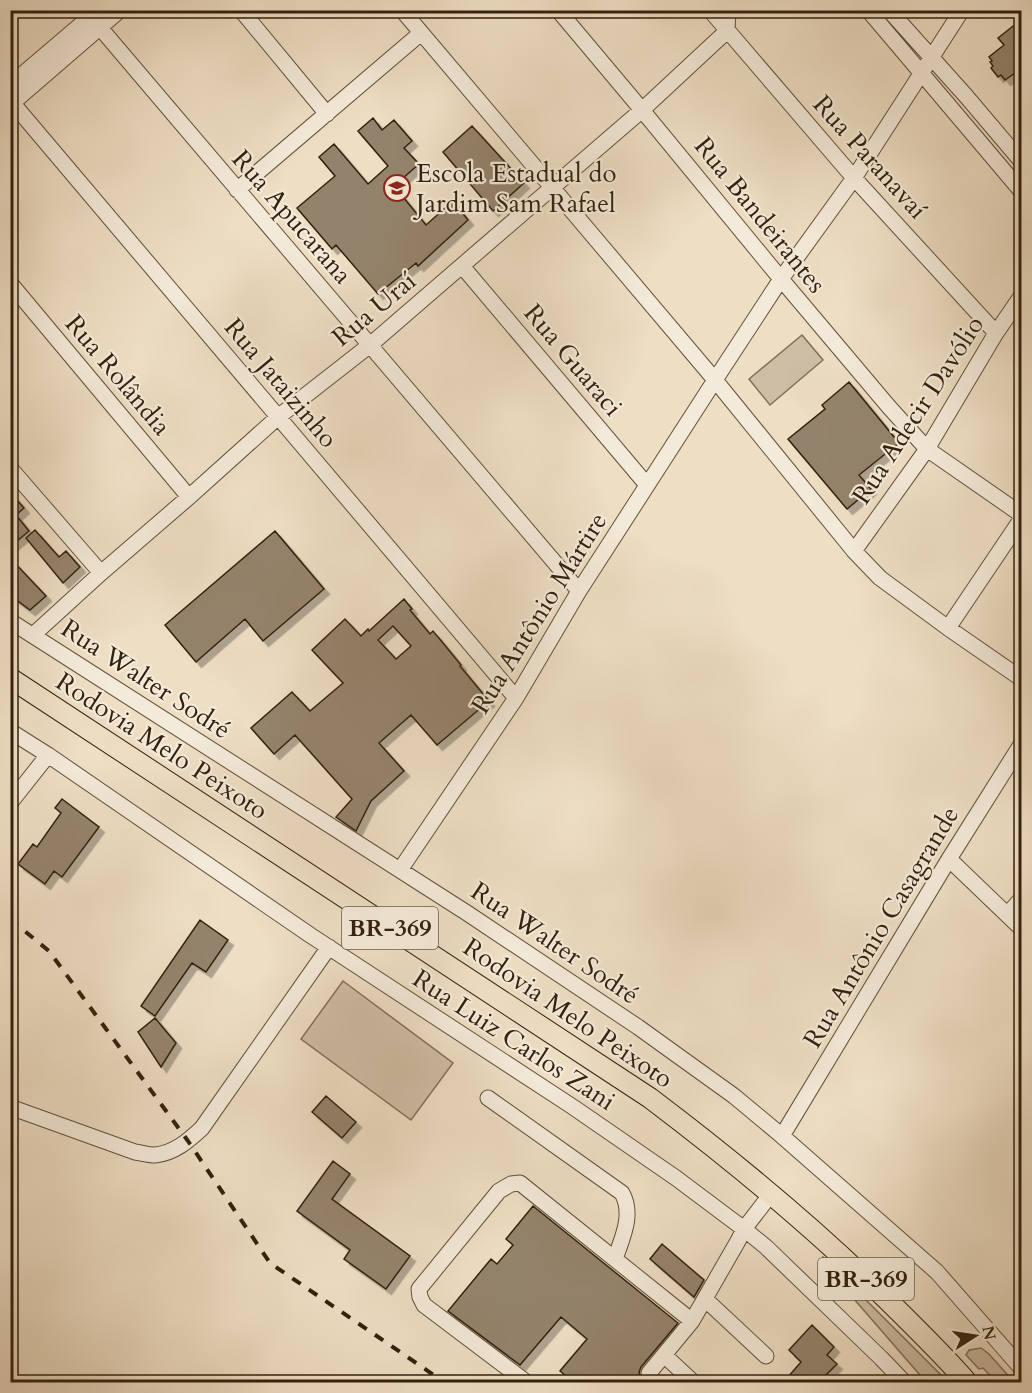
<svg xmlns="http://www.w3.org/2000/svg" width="1032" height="1393" viewBox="0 0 1032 1393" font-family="Cardo,serif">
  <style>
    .green { fill: #cebea5; stroke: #807059; stroke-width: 1.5 }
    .building { fill: #94836c; stroke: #32210d; stroke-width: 1.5; fill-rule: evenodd; filter: url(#shadow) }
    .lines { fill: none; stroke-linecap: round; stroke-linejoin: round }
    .minor-casing { stroke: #61503b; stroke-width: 17 }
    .major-casing { stroke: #32210d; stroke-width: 22 }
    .minor { stroke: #f4ead9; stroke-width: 15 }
    .major { stroke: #eedec4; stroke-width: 20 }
    .rail { stroke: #32210d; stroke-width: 4; stroke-dasharray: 10 10; stroke-linecap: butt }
    .labels { text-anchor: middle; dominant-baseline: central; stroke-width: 4.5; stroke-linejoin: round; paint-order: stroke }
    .shield { fill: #f4ead9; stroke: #6c5d4a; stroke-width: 1.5 }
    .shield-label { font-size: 24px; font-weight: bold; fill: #32210d }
    .street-label { font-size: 26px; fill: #32210d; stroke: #f4ead9 }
    .poi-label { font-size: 26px; fill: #32210d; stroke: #f4ead9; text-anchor: start }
  </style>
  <defs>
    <filter id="shadow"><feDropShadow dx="5.5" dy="5.5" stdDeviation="0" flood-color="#0004"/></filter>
  </defs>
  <rect width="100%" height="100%" fill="#eedec4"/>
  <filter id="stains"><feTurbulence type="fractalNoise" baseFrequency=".00333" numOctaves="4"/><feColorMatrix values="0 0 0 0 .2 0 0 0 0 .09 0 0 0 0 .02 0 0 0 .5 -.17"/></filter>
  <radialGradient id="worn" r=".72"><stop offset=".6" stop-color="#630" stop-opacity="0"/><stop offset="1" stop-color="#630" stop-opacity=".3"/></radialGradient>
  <path class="green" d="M802 335 823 360 770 405 749 379Z
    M343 981 453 1063 411 1120 301 1039Z
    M823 1257 948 1382H926L821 1261Z
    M981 1348 989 1354 1014 1382H996L983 1368 979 1369 966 1355 969 1350Z"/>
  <path class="building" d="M1022 19V68L1005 80 1001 75 998 77 991 68 993 66 990 62 992 61 989 57 1004 45 998 38Z
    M373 118 382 130 394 120 412 141 404 148 419 164 394 186 426 225 453 201 468 220 418 266 416 263 378 294 336 245 332 249 297 208 335 176 319 157 334 144 368 184 388 166 358 131Z
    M472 126 524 183 493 211 443 152Z
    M849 382 899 443 859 475 871 489 847 509 788 439 825 409 822 405Z
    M10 492 24 508 16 515 29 531 10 547Z
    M35 530 59 557 66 551 80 567 63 583 26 538Z
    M275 531 324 589 263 641 245 619 196 662 165 625Z
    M10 558 46 596 30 610 10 595Z
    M404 599 412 609 410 610 430 634 433 631 443 643 461 665 460 666 489 701 437 745 411 715 379 743 404 771 371 801 356 831 336 817 352 799 295 735 274 754 251 728 292 692 310 711 343 683 312 650 345 619 361 636 368 629 369 631ZM393 626 411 646 396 659 378 640Z
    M62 799 99 827 62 877 54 871 45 884 18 864 33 844 37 847 61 813 55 808Z
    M200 920 228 940 206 972 192 963 155 1016 141 1006Z
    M155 1018 176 1043 161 1067 138 1032Z
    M326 1096 356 1122 342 1138 312 1112Z
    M333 1161 350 1174 332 1199 410 1256 386 1289 344 1259 350 1250 297 1211Z
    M533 1206 678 1323 641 1367 639 1372 640 1377 636 1383H574L560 1371 587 1339 561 1317 520 1365 448 1311 491 1259 497 1264 513 1245 506 1239Z
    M662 1244 704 1280 694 1297 650 1259Z
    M812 1325 834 1347 827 1355 837 1364 825 1376 833 1383H795L788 1377 801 1362 789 1350Z"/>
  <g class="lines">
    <defs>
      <path id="minor" d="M85 10 579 591
        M241 10 327 114
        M402 10 715 380 854 551 880 578 948 628 1022 679
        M558 10 642 110 781 279 889 407 927 449 1022 515
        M710 10 854 178 996 333
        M868 10 1022 192
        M889 10 966 96 1022 162
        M10 85 98 10
        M10 100 516 698
        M10 105 120 10
        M237 190 421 33
        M462 266 647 485
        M10 283 189 497
        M10 468 101 573
        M854 551 927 449 996 333 1022 295
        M10 621 467 913 638 1027 734 1096 782 1136 937 1272 1022 1369
        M948 628 1022 518
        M33 635 101 573 189 497 278 417 370 345 642 110 727 31 728 10
        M10 731 48 755 310 935 573 1107 676 1178 744 1229 766 1247 881 1358 904 1382
        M10 803 48 755
        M949 859 1022 929
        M400 870 516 698 579 591 715 380 781 279 854 178 962 10
        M1007 915 1022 898
        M488 1098 622 1193C634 1215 622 1238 615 1259
        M10 1107 135 1152C142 1153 149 1155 155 1155 175 1153 189 1140 202 1128L329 947
        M782 1136 949 859 1022 743
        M705 1299 766 1356
        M664 1355 693 1382
        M649 1373 692 1321 738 1241 744 1229 771 1194
        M526 1382 424 1305 420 1297 419 1289 499 1191 511 1184 520 1183 692 1321"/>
      <path id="major" d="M10 678 650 1098C728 1157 804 1219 874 1287 906 1318 938 1349 967 1382"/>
    </defs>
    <use href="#minor" class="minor-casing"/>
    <use href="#major" class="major-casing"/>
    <use href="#minor" class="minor"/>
    <use href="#major" class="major"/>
    <path class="rail" d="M10 919 49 951 188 1141 270 1263 444 1382"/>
  </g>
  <defs>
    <symbol id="school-ring" viewBox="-11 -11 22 22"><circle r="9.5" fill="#f4ead9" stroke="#8f2418" stroke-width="1.5"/><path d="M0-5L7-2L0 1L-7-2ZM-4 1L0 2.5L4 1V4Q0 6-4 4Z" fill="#8f2418"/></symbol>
  </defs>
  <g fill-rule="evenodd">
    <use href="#school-ring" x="382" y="173" width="30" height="30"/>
  </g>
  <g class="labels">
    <g class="shield">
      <rect x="342" y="907" width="96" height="42" rx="4.5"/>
      <rect x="818" y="1258" width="96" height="42" rx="4.5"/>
    </g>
    <g class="shield-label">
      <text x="390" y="928">BR-369</text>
      <text x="866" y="1279">BR-369</text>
    </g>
    <g class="street-label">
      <text transform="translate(870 157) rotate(48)">Rua Paranavaí</text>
      <text transform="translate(760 215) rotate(51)">Rua Bandeirantes</text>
      <text transform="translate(292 217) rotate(49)">Rua Apucarana</text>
      <text transform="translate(374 309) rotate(-40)">Rua Uraí</text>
      <text transform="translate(573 360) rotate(50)">Rua Guaraci</text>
      <text transform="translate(118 375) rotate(50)">Rua Rolândia</text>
      <text transform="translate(281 383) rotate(50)">Rua Jataizinho</text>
      <text transform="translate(918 410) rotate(-57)">Rua Adecir Davólio</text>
      <text transform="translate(539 613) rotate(-58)">Rua Antônio Mártire</text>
      <text transform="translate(146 679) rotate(33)">Rua Walter Sodré</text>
      <text transform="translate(162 746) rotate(33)">Rodovia Melo Peixoto</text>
      <text transform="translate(881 927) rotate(-59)">Rua Antônio Casagrande</text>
      <text transform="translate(555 943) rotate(34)">Rua Walter Sodré</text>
      <text transform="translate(568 1013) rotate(34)">Rodovia Melo Peixoto</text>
      <text transform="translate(514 1040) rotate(33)">Rua Luiz Carlos Zani</text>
    </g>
    <g class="poi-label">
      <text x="416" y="173">Escola Estadual do<tspan x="416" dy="30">Jardim Sam Rafael</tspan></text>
    </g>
  </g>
  <rect width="1032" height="1393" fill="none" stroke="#eedec4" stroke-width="36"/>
  <rect x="12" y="12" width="1008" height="1369" fill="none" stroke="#32210d" stroke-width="3"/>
  <rect x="18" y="18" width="996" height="1357" fill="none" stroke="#32210d" stroke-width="1.5"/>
  <g transform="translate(975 1336) rotate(78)" stroke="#f4ead9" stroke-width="4.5" paint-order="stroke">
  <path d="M0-4.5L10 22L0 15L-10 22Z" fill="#32210d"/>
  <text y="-9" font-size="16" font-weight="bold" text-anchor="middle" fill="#32210d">N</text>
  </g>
  <rect width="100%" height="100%" filter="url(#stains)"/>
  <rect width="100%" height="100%" fill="url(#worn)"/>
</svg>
